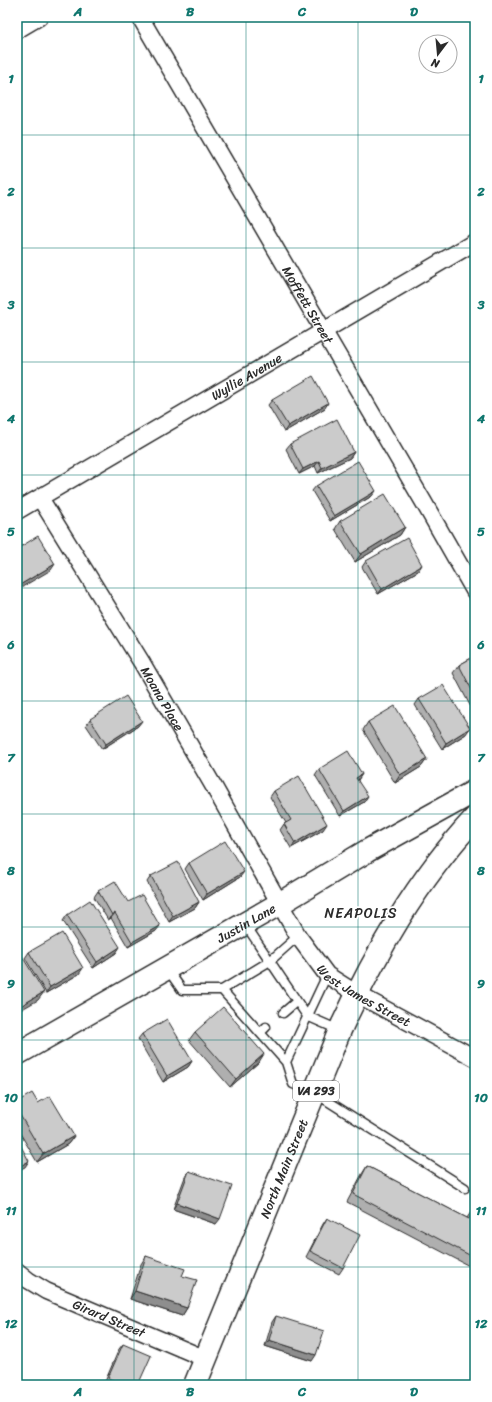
<svg xmlns="http://www.w3.org/2000/svg" width="492" height="1402" viewBox="0 0 492 1402" font-family="Sriracha,sans-serif">
  <style>
    .lines { fill: none; stroke-linecap: round; stroke-linejoin: round }
    .lane-casing { stroke: #2b2b2b; stroke-width: 11 }
    .street-casing { stroke: #2b2b2b; stroke-width: 19 }
    .secondary-casing { stroke: #2b2b2b; stroke-width: 25 }
    .primary-casing { stroke: #2b2b2b; stroke-width: 25 }
    .lane { stroke: #fff; stroke-width: 8 }
    .street { stroke: #fff; stroke-width: 16 }
    .secondary { stroke: #fff; stroke-width: 22 }
    .primary { stroke: #fff; stroke-width: 22 }
    .wall { fill: #afafaf; stroke: #2b2b2b }
    .shaded-wall { fill: #8e8e8e; stroke: #2b2b2b }
    .building { fill: #cbcbcb; stroke: #2b2b2b }
    .grid { fill: none; stroke: #0f766e; stroke-width: 1; stroke-opacity: 0.55 }
    .labels { text-anchor: middle; dominant-baseline: central; stroke-width: 3.5; stroke-linejoin: round; paint-order: stroke }
    .shield { fill: #fff; stroke: #6b6b6b; stroke-width: 1 }
    .shield-label { font-size: 12px; font-weight: bold; fill: #2b2b2b }
    .street-label { font-size: 13px; fill: #2b2b2b; stroke: #fff }
    .neighbourhood-label { font-size: 14px; letter-spacing: 1px; fill: #2b2b2b; stroke: #fff }
    .neatline { fill: none; stroke: #0f766e; stroke-width: 1.5 }
    .grid-label { font-size: 13px; text-anchor: middle; font-weight: bold; fill: #0f766e }
  </style>
  <rect width="100%" height="100%" fill="#fff"/>
  <filter id="ink" filterUnits="userSpaceOnUse"><feTurbulence type="fractalNoise" baseFrequency=".025" numOctaves="2"/><feDisplacementMap in="SourceGraphic" scale="8" xChannelSelector="R" yChannelSelector="G"/><feConvolveMatrix kernelMatrix="1 2 1 2 8 2 1 2 1" color-interpolation-filters="sRGB"/></filter>
  <g filter="url(#ink)">
    <g class="lines">
      <defs>
        <path id="lane" d="M245 924 307 1016 339 1030
          M168 970 182 990H222L286 1062 293 1084 315 1093 465 1188
          M222 990 270 961 298 936
          M283 1013 297 1001
          M260 1033 266 1027
          M286 1062 327 975"/>
        <g id="street">
          <path id="s1" d="M140 17 423 501 475 592"/>
          <path d="M17 30 39 17"/>
          <path id="s2" d="M40 498 142 663 214 787 298 936 327 975 357 994 475 1058"/>
          <path id="s3" d="M17 511 475 242"/>
          <path id="s4" d="M17 1271 28 1280 46 1291 206 1359"/>
        </g>
        <g id="secondary">
          <path id="s5" d="M17 1054 279 904 367 851 475 791"/>
        </g>
        <g id="primary">
          <path id="s6" d="M195 1385 340 1030C375 954 417 880 475 818"/>
        </g>
      </defs>
      <use href="#lane" class="lane-casing"/>
      <use href="#street" class="street-casing"/>
      <use href="#secondary" class="secondary-casing"/>
      <use href="#primary" class="primary-casing"/>
      <use href="#lane" class="lane"/>
      <use href="#street" class="street"/>
      <use href="#secondary" class="secondary"/>
      <use href="#primary" class="primary"/>
    </g>
    <path class="wall" d="M272 400 325 408 284 432 268 405Z
      M290 444 354 452 350 458 318 473 315 466 299 474 286 449Z
      M316 486 372 496 330 521 312 491Z
      M340 521 405 527 400 535 355 562 335 529Z
      M366 561 418 571 378 594 362 567Z
      M475 656V715L453 673 459 665Z
      M419 699 466 734 442 749 415 705Z
      M90 719 138 726 102 749 86 725Z
      M368 722 427 759 421 767 395 783 363 730Z
      M319 769 362 774 358 780 364 802 340 816 315 775Z
      M274 791 323 830 291 848 280 830 284 824 286 823 270 797Z
      M189 863 240 877 203 900 185 869Z
      M151 876 199 902 195 908 169 922 147 882Z
      M98 891 128 902 156 931 128 947 111 918 108 920 94 897Z
      M67 915 116 953 93 968 63 921Z
      M29 952 79 974 46 993 25 958Z
      M195 1032 259 1062 230 1087 189 1040Z
      M142 1034 192 1061 188 1067 163 1082 138 1039Z
      M17 1102 38 1103 74 1136 68 1144 37 1162 17 1128Z
      M367 1166 467 1218 475 1206V1269L347 1202 362 1174Z
      M189 1171 216 1224 173 1209 185 1177Z
      M327 1218 343 1268 339 1274 306 1257 323 1224Z
      M146 1256 182 1276 187 1308 182 1316 130 1299 141 1264Z
      M276 1316 312 1361 265 1346 272 1322Z
      M123 1344 138 1385H106L104 1384 119 1349Z"/>
    <path class="shaded-wall" d="M328 403 325 408 284 432 288 426Z
      M354 452 350 458 318 473 322 468Z
      M319 461 315 466 299 474 303 469Z
      M376 491 372 496 330 521 334 516Z
      M405 527 400 535 355 562 361 554Z
      M55 564 51 570 17 590 18 586Z
      M422 565 418 571 378 594 382 589Z
      M142 721 138 726 102 749 106 744Z
      M470 728 466 734 442 749 446 743Z
      M427 759 421 767 395 783 400 775Z
      M362 774 358 780 352 784 356 778Z
      M368 796 364 802 340 816 344 811Z
      M327 824 323 830 291 848 295 843Z
      M244 872 240 877 203 900 207 894Z
      M199 902 195 908 169 922 173 916Z
      M115 913 111 918 108 920 112 915Z
      M160 926 156 931 128 947 132 942Z
      M120 947 116 953 93 968 97 962Z
      M83 968 79 974 46 993 50 987Z
      M44 992 38 1000 17 1012V1008Z
      M264 1054 259 1062 230 1087 236 1079Z
      M192 1061 188 1067 163 1082 167 1076Z
      M74 1136 68 1144 37 1162 43 1154Z
      M29 1161 25 1167 17 1171V1168Z
      M177 1203 220 1219 216 1224 173 1209Z
      M135 1291 187 1308 182 1316 130 1299Z
      M269 1340 316 1355 312 1361 265 1346Z"/>
    <path class="building" d="M313 376 328 403 288 426 272 400Z
      M337 419 354 452 322 468 319 461 303 469 290 444Z
      M358 461 376 491 334 516 316 486Z
      M385 494 405 527 361 554 340 521Z
      M38 536 55 564 18 586 17 585V549Z
      M407 538 422 565 382 589 366 561Z
      M475 656V696L459 665Z
      M443 685 470 728 446 743 419 699Z
      M126 696 142 721 106 744 90 719Z
      M395 706 427 759 400 775 368 722Z
      M348 751 362 774 356 778 368 796 344 811 319 769Z
      M299 776 327 824 295 843 284 824 291 820 274 791Z
      M225 841 244 872 207 894 189 863Z
      M178 862 199 902 173 916 151 876Z
      M115 881 128 902 142 895 160 926 132 942 115 913 112 915 98 891Z
      M90 900 120 947 97 962 67 915Z
      M62 933 83 968 50 987 29 952Z
      M17 948 44 992 17 1008Z
      M223 1007 264 1054 236 1079 195 1032Z
      M167 1019 192 1061 167 1076 142 1034Z
      M32 1093 38 1103 50 1096 74 1136 43 1154 17 1110V1102Z
      M17 1139 29 1161 17 1168Z
      M367 1166 469 1219 475 1206V1258L353 1194Z
      M189 1171 232 1186 220 1219 177 1203Z
      M327 1218 360 1235 343 1268 310 1251Z
      M146 1256 185 1269 182 1276 197 1280 187 1308 135 1291Z
      M276 1316 324 1331 316 1355 269 1340Z
      M123 1344 151 1356 138 1385H123L108 1378Z"/>
  </g>
  <path class="grid" d="M134 17V1385M246 17V1385M358 17V1385M17 135H475M17 248H475M17 362H475M17 475H475M17 588H475M17 701H475M17 814H475M17 927H475M17 1040H475M17 1154H475M17 1267H475"/>
  <g class="labels">
    <rect class="shield" x="293" y="1081" width="46" height="20" rx="3"/>
    <g class="shield-label">
      <text x="316" y="1091">VA 293</text>
    </g>
    <g class="street-label">
      <text stroke="none"><textPath href="#s1" startOffset="333">Moffett Street</textPath></text>
      <text stroke="none"><textPath href="#s3" startOffset="266">Wyllie Avenue</textPath></text>
      <text stroke="none"><textPath href="#s2" startOffset="235">Moana Place</textPath></text>
      <text stroke="none"><textPath href="#s5" startOffset="264">Justin Lane</textPath></text>
      <text stroke="none"><textPath href="#s2" startOffset="599">West James Street</textPath></text>
      <text stroke="none"><textPath href="#s6" startOffset="234">North Main Street</textPath></text>
      <text stroke="none"><textPath href="#s4" startOffset="104">Girard Street</textPath></text>
    </g>
    <g class="neighbourhood-label">
      <text x="361" y="913">NEAPOLIS</text>
    </g>
  </g>
  <rect width="492" height="1402" fill="none" stroke="#fff" stroke-width="44"/>
  <g transform="translate(438 54) rotate(196)"><circle r="19" fill="#ffffff" stroke="#aaaaaa"/>
  <path d="M0-3L7 15L0 10L-7 15Z" fill="#2b2b2b"/>
  <text y="-6" font-size="11" font-weight="bold" text-anchor="middle" fill="#2b2b2b">N</text>
  </g>
  <rect x="22" y="22" width="448" height="1358" class="neatline"/>
  <g class="grid-label">
    <text x="78" y="16">A</text>
    <text x="190" y="16">B</text>
    <text x="302" y="16">C</text>
    <text x="414" y="16">D</text>
    <text x="11" y="83">1</text>
    <text x="481" y="83">1</text>
    <text x="11" y="196">2</text>
    <text x="481" y="196">2</text>
    <text x="11" y="309">3</text>
    <text x="481" y="309">3</text>
    <text x="11" y="423">4</text>
    <text x="481" y="423">4</text>
    <text x="11" y="536">5</text>
    <text x="481" y="536">5</text>
    <text x="11" y="649">6</text>
    <text x="481" y="649">6</text>
    <text x="11" y="762">7</text>
    <text x="481" y="762">7</text>
    <text x="11" y="875">8</text>
    <text x="481" y="875">8</text>
    <text x="11" y="988">9</text>
    <text x="481" y="988">9</text>
    <text x="11" y="1102">10</text>
    <text x="481" y="1102">10</text>
    <text x="11" y="1215">11</text>
    <text x="481" y="1215">11</text>
    <text x="11" y="1328">12</text>
    <text x="481" y="1328">12</text>
    <text x="78" y="1396">A</text>
    <text x="190" y="1396">B</text>
    <text x="302" y="1396">C</text>
    <text x="414" y="1396">D</text>
  </g>
</svg>
